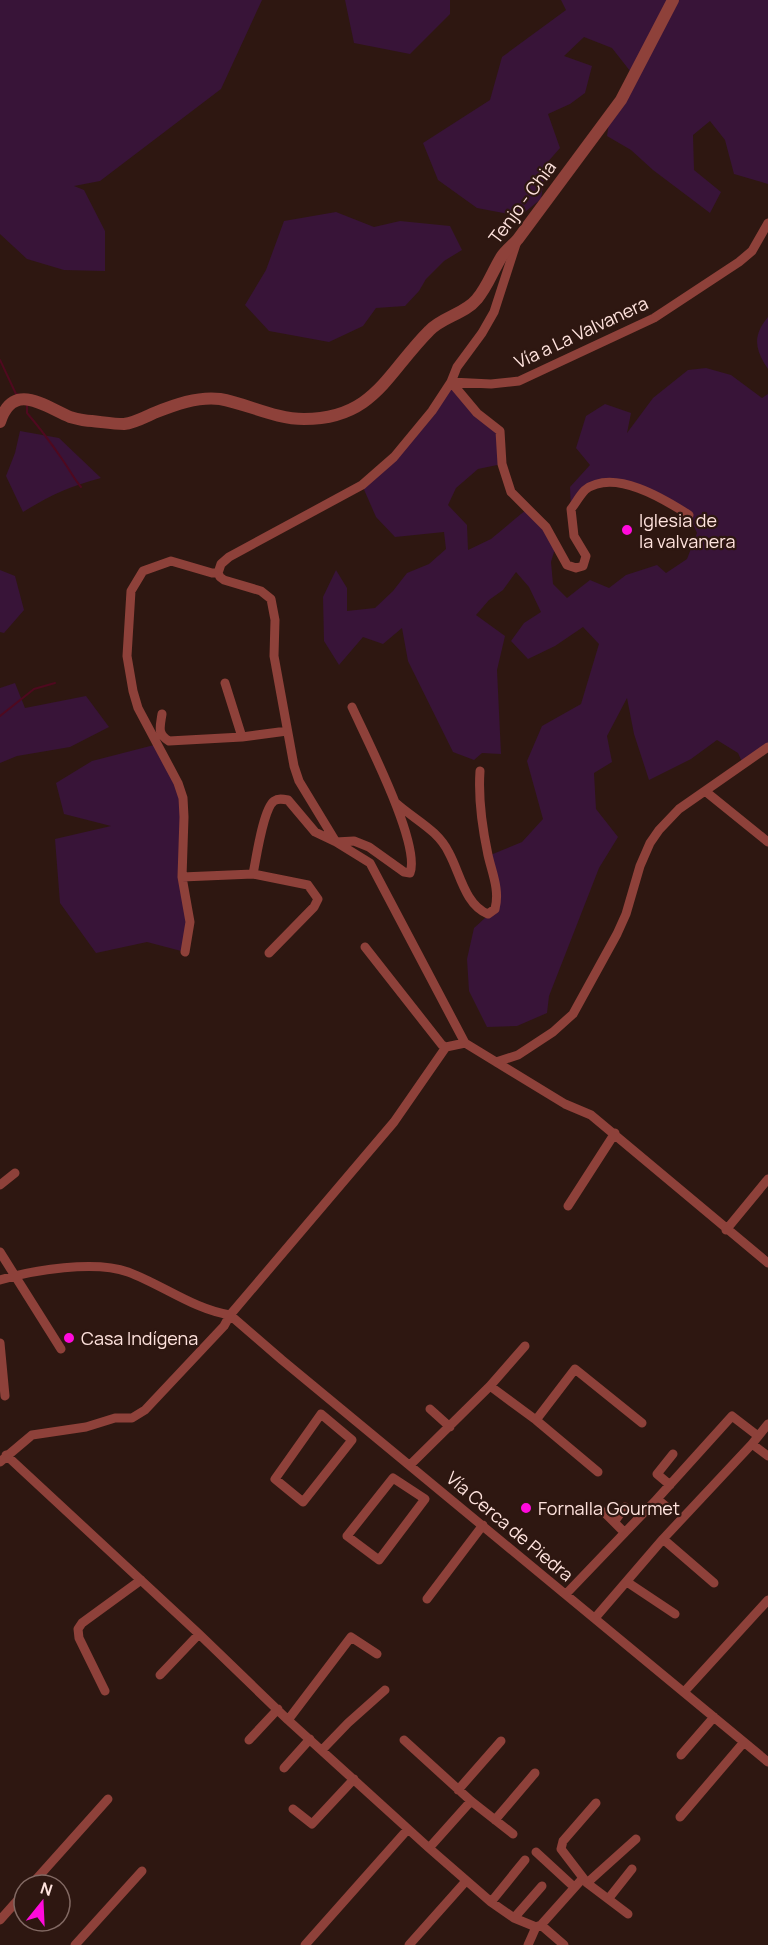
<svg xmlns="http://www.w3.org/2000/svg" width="768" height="1945" viewBox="0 0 768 1945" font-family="Manrope,sans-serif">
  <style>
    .green { fill: #381438 }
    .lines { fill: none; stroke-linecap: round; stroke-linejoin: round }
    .stream { stroke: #4f091f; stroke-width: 2 }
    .minor { stroke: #8e413a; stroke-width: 9 }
    .tertiary { stroke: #8e413a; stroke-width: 12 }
    .poi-dot { fill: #ff0adc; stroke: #2e1711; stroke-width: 2 }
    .labels { text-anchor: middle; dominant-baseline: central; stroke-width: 4.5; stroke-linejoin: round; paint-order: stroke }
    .street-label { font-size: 18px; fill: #ffe3de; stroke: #2e1711 }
    .poi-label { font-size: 18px; fill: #ffe3de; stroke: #2e1711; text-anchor: start }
  </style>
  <rect width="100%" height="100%" fill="#2e1711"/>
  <path class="green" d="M0 0H262L221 89 100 181 74 186 84 190 105 231V271L64 270 27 259 0 234Z
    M345 0H450V14L410 54 354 43Z
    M561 0H768V184L734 174 725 140 710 121 693 135 694 170 721 192 710 213 653 170 631 150 607 136 609 123 634 76 612 48 584 37 564 56 592 66 585 93 570 104 548 114 560 148 546 164 541 199 520 216 477 208 438 180 423 143 490 100 502 57 566 10Z
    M336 212 374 227 400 221 450 226 462 250 444 261 426 279 419 291 405 306 376 308 363 326 329 342 269 331 245 305 266 270 284 221Z
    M768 317V369C755 350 752 336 768 317Z
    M706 368 731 375 762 398 768 394V747L743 764 738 753 717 740 691 759 649 780 634 734 627 698 607 736 612 762 594 773 596 809 618 837 599 868 549 996 547 1013 517 1026 487 1027 469 991 467 959 474 928 495 909 488 856 522 842 543 819 527 761 542 726 581 704 599 644 583 627 555 646 528 659 511 641 524 623 541 612 529 587 516 572 503 590 489 600 476 615 505 636 497 670 501 754 482 753 474 760 453 752 408 661 402 628 383 644 363 637 339 665 324 641 323 597 336 570 347 588V611L375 608 393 591 407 573 429 564 446 549 444 532 395 537 376 517 362 485 394 457 451 382 500 431 502 464 478 469 456 488 448 505 467 525 468 550 491 539 527 509 556 545 551 562 553 584 567 598 590 580 609 588 626 575 657 565 666 573 687 559 697 533 689 515 621 483 585 490 571 509 570 487 590 465 576 448 586 416 605 404 631 413 627 433 653 398 688 370Z
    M20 431 59 438 101 478C70 486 49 496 23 512L6 476 15 453Z
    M0 570 15 576 24 610 4 633 0 632Z
    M15 683 25 708 86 696 109 727 70 747 17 756 0 763V688Z
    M158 744 178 783 190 922 185 952 147 942 96 953 60 903 55 839 111 826 64 814 56 783 92 761Z"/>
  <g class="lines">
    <path class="stream" d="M0 360 16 394 20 395
      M27 403V413C40 428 51 443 62 459 69 469 74 479 81 487
      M0 716 34 689 55 683"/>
    <path class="minor" d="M451 382 477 413 500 431 502 464 511 492 546 527 567 565 576 568 583 566 586 556 574 536 571 509C575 504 580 495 585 490 614 468 664 499 689 515
      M451 382 491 384 519 381 654 318 739 262 752 251 768 223
      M218 573 221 564 229 557 362 485 394 457 432 411 451 382 457 367 482 333 494 312 517 241
      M225 683 242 737
      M352 707C366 738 421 844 410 873L404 872 369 847 354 841 336 842 315 832 288 800C283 799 278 798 274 801 263 809 256 860 253 874L182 877 184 817 183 798 178 783 138 708 133 691 127 656 131 591 143 571 171 561 212 573H218L220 577 224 580 261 591 271 599 275 620 274 656 294 766 299 781 336 842 370 863 465 1043
      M162 714C160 727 157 734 169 741L242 737 287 731
      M705 791 768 842
      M396 803C415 820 438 830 449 853 460 873 465 905 488 914L495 909C500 890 492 873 488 855 482 827 478 800 480 771
      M253 874 308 885 318 899 314 907 269 953
      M182 877 190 922 185 952
      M365 947 442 1045 446 1047
      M496 1062 518 1055 553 1032 573 1014 617 934 626 914 640 866 650 843 659 830 679 809 768 747
      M0 1185 15 1173
      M568 1206 615 1133
      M726 1230 768 1179
      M0 1252 61 1349
      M0 1280C33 1270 95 1260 128 1272 163 1285 193 1309 230 1315
      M230 1315 282 1360 768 1762
      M0 1343 5 1396
      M490 1386 525 1346
      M430 1409 450 1427
      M321 1414 352 1440 303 1502 275 1479Z
      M536 1420 575 1369 642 1423
      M752 1444 768 1456
      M6 1455 199 1634 288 1720 429 1848 491 1902 514 1918 536 1927 541 1925 564 1945
      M0 1462 32 1435 86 1427 115 1418H132L145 1410 224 1326 230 1315 394 1122 446 1047 465 1043 565 1104 591 1115 768 1263
      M410 1465 490 1386 536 1420 598 1472
      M393 1478 425 1499 379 1560 347 1536Z
      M670 1485 657 1474 673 1454
      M657 1499 669 1509
      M604 1512 624 1532
      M615 1521 625 1507
      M663 1539 714 1583
      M627 1582 675 1614
      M566 1594 657 1499 732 1416 758 1436
      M427 1599 483 1525
      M595 1618 663 1539 752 1444 768 1424
      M160 1675 199 1634
      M105 1691 79 1638 78 1629 82 1623 141 1580
      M684 1692 768 1600
      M288 1720 351 1637 377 1654
      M249 1740 278 1709
      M404 1740 471 1801 513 1834
      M322 1750 348 1723 385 1690
      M681 1755 714 1717
      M284 1768 310 1739
      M458 1790 501 1741
      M596 1803 563 1841 561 1849 587 1883 628 1914
      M293 1809 312 1824 354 1779
      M680 1817 744 1742
      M495 1820 535 1773
      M429 1848 471 1801
      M536 1852 574 1887
      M587 1883 636 1839
      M31 1885 108 1799
      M609 1898 632 1869
      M491 1902 525 1860
      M514 1918 542 1886
      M0 1920 24 1893
      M541 1925 583 1878
      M75 1945 142 1871
      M305 1945 408 1829
      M409 1945 466 1881
      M528 1945 536 1927"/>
    <path class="tertiary" d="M0 422C13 381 44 406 70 417 77 419 85 421 92 421 102 422 114 424 124 424 134 423 145 417 154 413 174 405 198 396 220 399 248 404 275 419 304 419 374 419 387 373 429 331 442 317 465 314 477 299 488 286 493 270 502 256 506 250 513 245 518 239L621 100 673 0"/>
  </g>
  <g class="poi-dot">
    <circle cx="627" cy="530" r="6"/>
    <circle cx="69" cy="1338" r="6"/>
    <circle cx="526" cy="1508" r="6"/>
  </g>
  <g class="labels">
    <g class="street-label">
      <text transform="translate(522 202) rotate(-53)">Tenjo - Chia</text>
      <text transform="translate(581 332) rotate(-25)">Vía a La Valvanera</text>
      <text transform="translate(510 1526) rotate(40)">Vía Cerca de Piedra</text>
    </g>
    <g class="poi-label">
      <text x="639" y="520">Iglesia de<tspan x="639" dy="21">la valvanera</tspan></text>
      <text x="81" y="1338">Casa Indígena</text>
      <text x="538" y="1508">Fornalla Gourmet</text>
    </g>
  </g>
  <g transform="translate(42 1903) rotate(18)"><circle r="28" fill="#2e1711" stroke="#826963" stroke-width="1.5"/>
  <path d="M0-4.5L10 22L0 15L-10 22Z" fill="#ff0adc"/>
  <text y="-9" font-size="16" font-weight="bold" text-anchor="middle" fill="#ffe3de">N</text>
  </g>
</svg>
